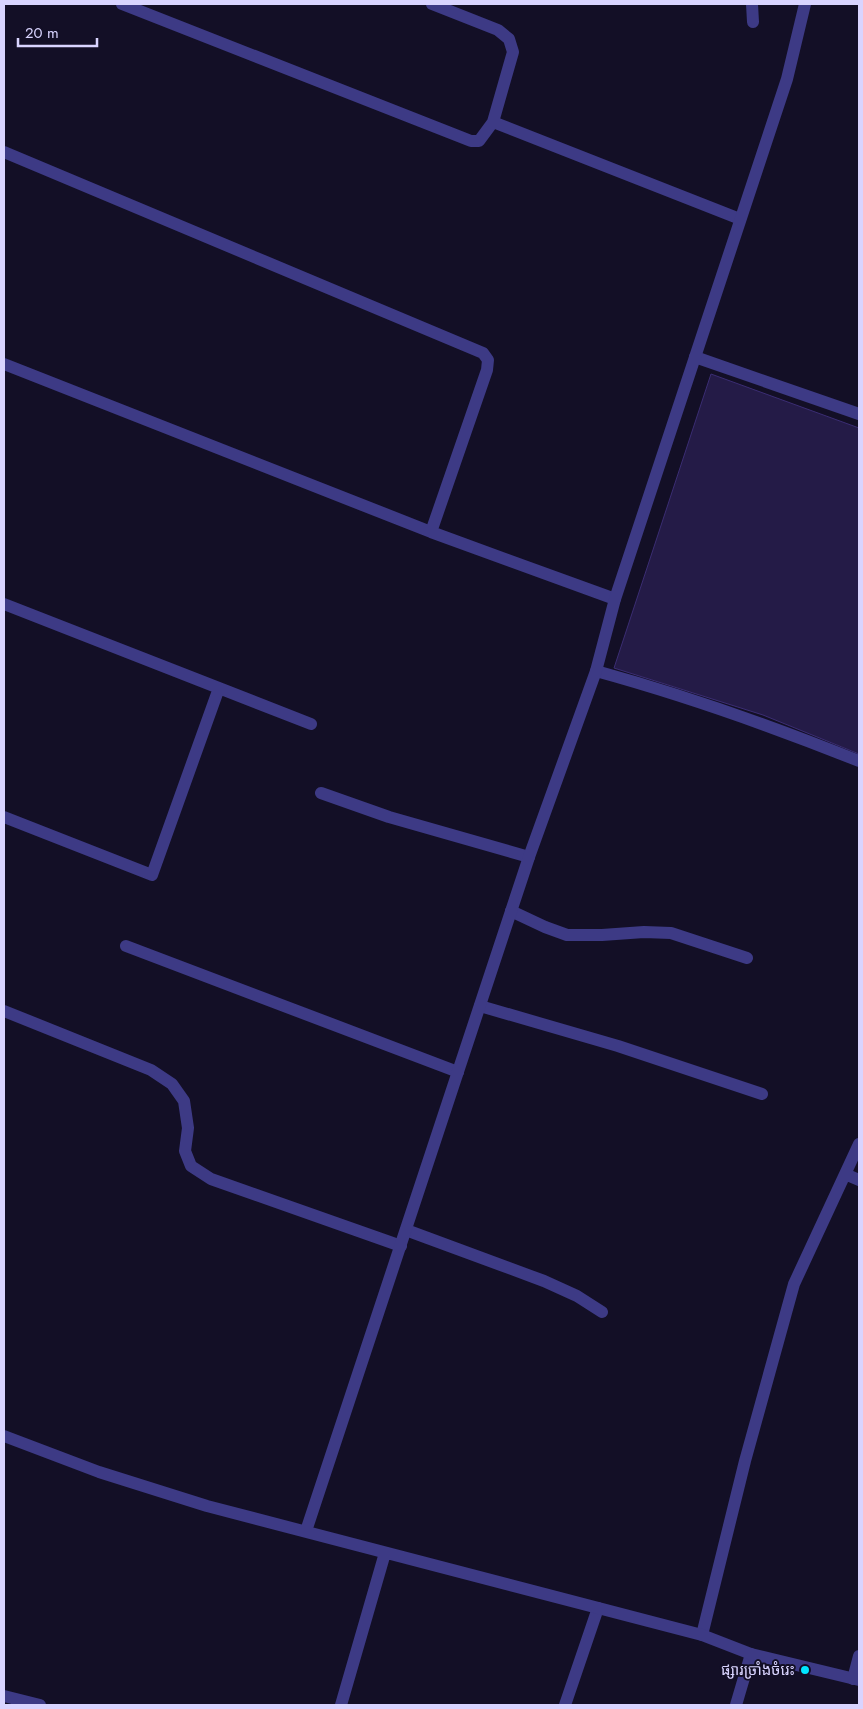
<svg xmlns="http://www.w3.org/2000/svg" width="863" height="1709" viewBox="0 0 863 1709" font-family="Jost,'Noto Sans Khmer',sans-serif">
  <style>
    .building { fill: #241b47; stroke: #3b2d73 }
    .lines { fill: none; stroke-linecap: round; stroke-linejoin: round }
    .service { stroke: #3d3a85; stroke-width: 12 }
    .minor { stroke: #3d3a85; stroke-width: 12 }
    .tertiary { stroke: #3d3a85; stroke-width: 12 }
    .poi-dot { fill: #00e5ff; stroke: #130f26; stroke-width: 2 }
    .labels { text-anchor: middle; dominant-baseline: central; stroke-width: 4; stroke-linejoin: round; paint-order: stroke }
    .poi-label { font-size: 15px; fill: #d9d4ff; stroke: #130f26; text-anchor: end }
  </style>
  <rect width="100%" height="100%" fill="#130f26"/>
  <path class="building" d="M711 374 859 428V754L763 715 614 668Z"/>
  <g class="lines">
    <path class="service" d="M752 4 753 22
      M321 793 389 817 529 857
      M511 911 545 927 567 935H602L644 932 671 933 747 958
      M853 1679 859 1656"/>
    <path class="minor" d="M122 4 471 141H479L493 122 513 52 509 39 498 30 432 4
      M493 122 740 219
      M4 152 483 353 488 360 487 370 431 532
      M695 357 859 414
      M4 364 431 532 615 599
      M4 604 311 724
      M596 671C684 695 774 727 859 761
      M4 817 152 875 219 688
      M126 946 458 1072
      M480 1006 618 1046 762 1094
      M4 1011 151 1070 172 1084 184 1101 188 1128 185 1151 191 1166 211 1179 401 1246
      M845 1174 859 1180
      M406 1230 544 1281 577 1296 602 1312
      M702 1635 745 1461 794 1284 859 1144
      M4 1696 40 1705
      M565 1705 598 1608
      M736 1705 751 1654"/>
    <path class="tertiary" d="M4 1436 99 1472 207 1506 702 1635 751 1654 859 1680
      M306 1531 529 857 596 671 615 599 787 79 805 4
      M341 1705 385 1553"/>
  </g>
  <circle class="poi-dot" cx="805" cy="1670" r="5"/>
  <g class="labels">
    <g class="poi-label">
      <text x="795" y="1670">ផ្សារច្រាំងចំរេះ</text>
    </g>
  </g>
  <rect width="863" height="1709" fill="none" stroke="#d9d4ff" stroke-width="10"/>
  <path d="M18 38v8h79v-8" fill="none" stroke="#d9d4ff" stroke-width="2.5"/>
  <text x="25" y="38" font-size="15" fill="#d9d4ff" stroke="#130f26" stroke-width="4" paint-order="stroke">20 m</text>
</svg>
